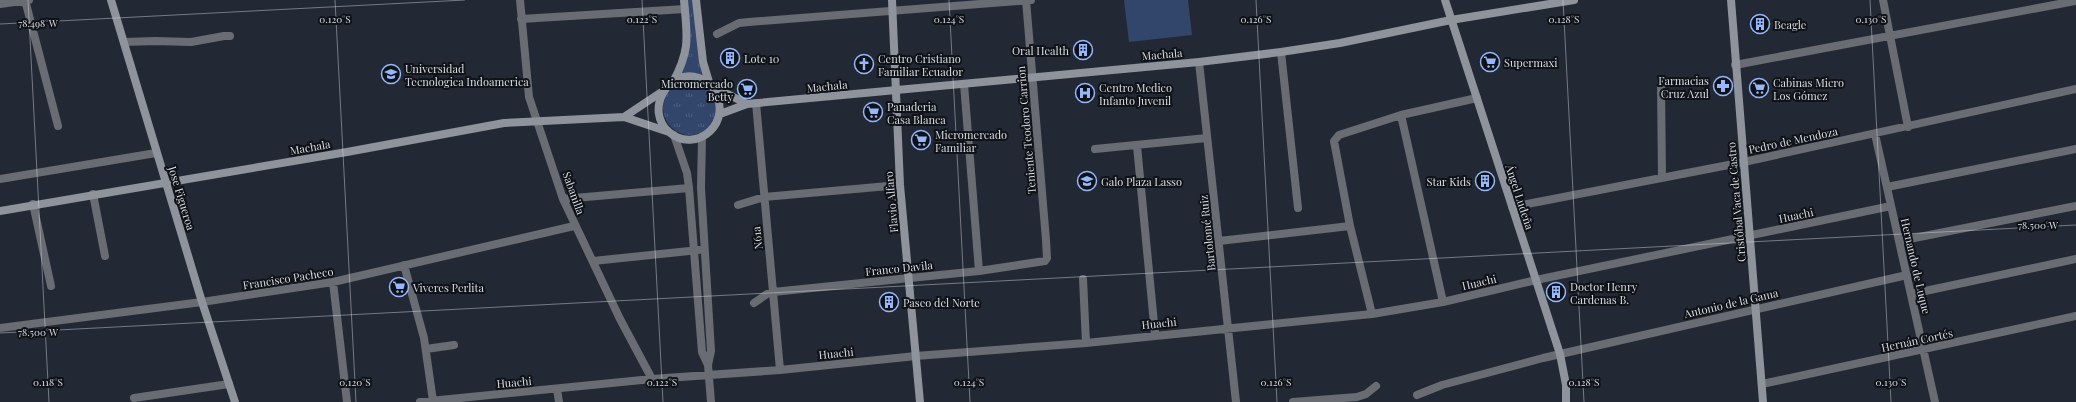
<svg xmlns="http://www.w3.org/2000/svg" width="2076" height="402" viewBox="0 0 2076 402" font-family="'Playfair Display',serif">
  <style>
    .grass { fill: url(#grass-tufts) }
    .pitch { fill: #32456a }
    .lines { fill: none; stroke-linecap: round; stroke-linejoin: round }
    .street { stroke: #696c72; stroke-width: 8 }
    .secondary { stroke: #8e939c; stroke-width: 8 }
    .ticks { fill: none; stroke: #dadee5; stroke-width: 1; stroke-opacity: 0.45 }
    .labels { text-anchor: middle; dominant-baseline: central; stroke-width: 4; stroke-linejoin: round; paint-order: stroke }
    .poi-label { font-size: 11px; fill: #dadee5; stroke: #0f1217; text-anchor: start }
    .street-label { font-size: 11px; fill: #dadee5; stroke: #0f1217 }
    .ticks-label { font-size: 10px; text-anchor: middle; fill: #dadee5; stroke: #0f1217; stroke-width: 4; stroke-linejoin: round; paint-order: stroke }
  </style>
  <defs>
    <pattern id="grass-tufts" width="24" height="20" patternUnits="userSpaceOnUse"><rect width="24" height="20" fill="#32456a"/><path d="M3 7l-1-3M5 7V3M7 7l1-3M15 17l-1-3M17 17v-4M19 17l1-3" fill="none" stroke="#4f5f7f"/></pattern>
  </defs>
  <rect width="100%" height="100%" fill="#232934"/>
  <path class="grass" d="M686 0H694L705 79 680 76Z
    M663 108a27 27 0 1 1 54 0a27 27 0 1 1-54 0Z"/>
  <path class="pitch" d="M1124 0H1188L1192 35 1129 42Z"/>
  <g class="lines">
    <path class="street" d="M25 0 58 126
      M520 0 529 97 563 199 620 319 652 379
      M1883 0 1908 127
      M0 4 29 0
      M521 19 685 9
      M717 34 739 23 749 22 1031 0
      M124 42 155 41 191 42 224 36H230
      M1281 52 1298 208
      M1199 62 1236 402
      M1735 65 2075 1
      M964 84 979 271
      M1661 85 1662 178
      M756 103 780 370
      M1401 115 1443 302
      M1875 134 1935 402
      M674 135 687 173 689 188 702 352 708 365
      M702 137 701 188 711 351 708 365 711 402
      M1137 146 1155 334
      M1095 149 1207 138
      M0 179 156 153
      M1887 187 2076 149
      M93 194 105 256
      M563 199 689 188
      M33 204 51 286
      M738 205 764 197 900 185
      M1512 207 1744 162 2076 89
      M1219 241 1350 226
      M1899 241 2076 206
      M593 261 699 250
      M404 265 424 338 433 401
      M1083 279 1086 343
      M333 282 347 402
      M1911 294 2076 259
      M754 303 767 294 773 292 979 271 1045 261 1047 258 1046 240 1026 0
      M1372 314 1350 226 1334 141 1339 135 1401 115 1477 98
      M0 328 202 302 333 282 574 226
      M426 349 454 345
      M1762 384 2076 316
      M557 389 559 402
      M1417 395 1442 385 1543 358 1907 275
      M134 398 229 384
      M420 402 652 379 780 370 916 356 1086 343 1372 314 1443 302 1536 280 1891 206
      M1293 402 1357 397 1366 394 1376 386"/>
    <path class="secondary" d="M111 0 202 302 235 402
      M696 0 703 62 709 82
      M892 0 900 185 920 402
      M1445 0 1560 354 1566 385V402
      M1731 0 1763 402
      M673 82C691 49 687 36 684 0
      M712 86C737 123 695 155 669 132 644 111 668 67 699 78 704 80 709 81 712 86L747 104
      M720 114 747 104 1199 62 1281 52 1340 43 1451 20 1574 0
      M624 117 663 91
      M0 211 347 152 504 123 624 117 669 132"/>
  </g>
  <path class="ticks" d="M28 0 49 402M335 0 356 402M642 0 663 402M949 0 970 402M1256 0 1277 402M1563 0 1584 402M1870 0 1891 402M0 24 465 0M0 333 2076 225"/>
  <defs>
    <symbol id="building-ring" viewBox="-11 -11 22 22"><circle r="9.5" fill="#0f1217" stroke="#94b7fd" stroke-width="1.5"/><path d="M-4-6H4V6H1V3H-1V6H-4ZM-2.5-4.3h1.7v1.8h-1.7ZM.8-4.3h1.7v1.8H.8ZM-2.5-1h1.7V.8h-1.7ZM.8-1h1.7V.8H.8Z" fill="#94b7fd"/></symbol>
    <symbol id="supermarket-ring" viewBox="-11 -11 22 22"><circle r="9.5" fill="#0f1217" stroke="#94b7fd" stroke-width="1.5"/><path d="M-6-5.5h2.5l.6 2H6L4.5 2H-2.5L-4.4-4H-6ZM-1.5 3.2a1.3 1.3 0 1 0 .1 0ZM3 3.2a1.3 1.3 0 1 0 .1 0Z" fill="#94b7fd"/></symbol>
    <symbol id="church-ring" viewBox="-11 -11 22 22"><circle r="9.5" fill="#0f1217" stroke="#94b7fd" stroke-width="1.5"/><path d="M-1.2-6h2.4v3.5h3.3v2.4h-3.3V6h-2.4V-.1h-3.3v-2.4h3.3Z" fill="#94b7fd"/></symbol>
    <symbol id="university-ring" viewBox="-11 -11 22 22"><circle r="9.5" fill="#0f1217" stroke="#94b7fd" stroke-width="1.5"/><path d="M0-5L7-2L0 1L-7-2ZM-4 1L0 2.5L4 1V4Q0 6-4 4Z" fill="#94b7fd"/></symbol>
    <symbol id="pharmacy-ring" viewBox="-11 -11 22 22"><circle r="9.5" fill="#0f1217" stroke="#94b7fd" stroke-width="1.5"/><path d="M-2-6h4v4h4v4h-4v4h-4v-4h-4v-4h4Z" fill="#94b7fd"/></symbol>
    <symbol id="hospital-ring" viewBox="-11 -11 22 22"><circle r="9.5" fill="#0f1217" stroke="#94b7fd" stroke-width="1.5"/><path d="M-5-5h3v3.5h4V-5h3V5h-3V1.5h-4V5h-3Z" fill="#94b7fd"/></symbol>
    <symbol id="school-ring" viewBox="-11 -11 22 22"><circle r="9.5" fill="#0f1217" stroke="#94b7fd" stroke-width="1.5"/><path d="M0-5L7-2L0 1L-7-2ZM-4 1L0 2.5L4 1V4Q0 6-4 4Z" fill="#94b7fd"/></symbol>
  </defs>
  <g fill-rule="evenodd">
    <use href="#building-ring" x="1749" y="13" width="22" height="22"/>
    <use href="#building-ring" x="1072" y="39" width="22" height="22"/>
    <use href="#building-ring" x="719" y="47" width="22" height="22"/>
    <use href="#supermarket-ring" x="1479" y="51" width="22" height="22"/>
    <use href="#church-ring" x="853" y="53" width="22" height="22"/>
    <use href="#university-ring" x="380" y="63" width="22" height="22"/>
    <use href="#pharmacy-ring" x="1712" y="75" width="22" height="22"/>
    <use href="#supermarket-ring" x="1748" y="77" width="22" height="22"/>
    <use href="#supermarket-ring" x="736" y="78" width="22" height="22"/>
    <use href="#hospital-ring" x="1074" y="82" width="22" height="22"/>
    <use href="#supermarket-ring" x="862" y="101" width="22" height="22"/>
    <use href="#supermarket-ring" x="910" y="129" width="22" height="22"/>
    <use href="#school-ring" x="1076" y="170" width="22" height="22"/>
    <use href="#building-ring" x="1474" y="170" width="22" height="22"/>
    <use href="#supermarket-ring" x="388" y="276" width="22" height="22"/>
    <use href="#building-ring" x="1545" y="281" width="22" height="22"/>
    <use href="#building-ring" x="878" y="291" width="22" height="22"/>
  </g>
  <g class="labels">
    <g class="poi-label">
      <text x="1774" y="24">Beagle</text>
      <text x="1069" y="50" text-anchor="end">Oral Health</text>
      <text x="744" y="58">Lote 10</text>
      <text x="878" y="58">Centro Cristiano<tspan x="878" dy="13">Familiar Ecuador</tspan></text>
      <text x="1504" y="62">Supermaxi</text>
      <text x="405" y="68">Universidad<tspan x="405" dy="13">Tecnologica Indoamerica</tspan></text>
      <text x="1709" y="80" text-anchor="end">Farmacias<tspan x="1709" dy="13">Cruz Azul</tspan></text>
      <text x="1773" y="82">Cabinas Micro<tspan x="1773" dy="13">Los Gómez</tspan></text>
      <text x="733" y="83" text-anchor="end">Micromercado<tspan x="733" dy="13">Betty</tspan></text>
      <text x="1099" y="87">Centro Medico<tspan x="1099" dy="13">Infanto Juvenil</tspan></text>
      <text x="887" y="106">Panaderia<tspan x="887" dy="13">Casa Blanca</tspan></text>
      <text x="935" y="134">Micromercado<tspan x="935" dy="13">Familiar</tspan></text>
      <text x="1101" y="181">Galo Plaza Lasso</text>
      <text x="1471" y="181" text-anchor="end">Star Kids</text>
      <text x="1570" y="286">Doctor Henry<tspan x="1570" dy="13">Cardenas B.</tspan></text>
      <text x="413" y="287">Viveres Perlita</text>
      <text x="903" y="302">Paseo del Norte</text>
    </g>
    <g class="street-label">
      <text transform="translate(1162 54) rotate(-5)">Machala</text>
      <text transform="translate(827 86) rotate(-6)">Machala</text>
      <text transform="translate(1026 130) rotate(-95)">Teniente Teodoro Carrion</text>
      <text transform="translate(1793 140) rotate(-12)">Pedro de Mendoza</text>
      <text transform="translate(310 147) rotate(-10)">Machala</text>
      <text transform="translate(574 193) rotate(70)">Sabanilla</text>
      <text transform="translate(1520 197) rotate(72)">Ángel Ludeña</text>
      <text transform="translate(182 198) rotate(73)">Jose Figueroa</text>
      <text transform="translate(891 202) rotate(-95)">Flavio Alfaro</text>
      <text transform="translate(1736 202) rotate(-95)">Cristóbal Vaca de Castro</text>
      <text transform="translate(1796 215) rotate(-12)">Huachi</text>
      <text transform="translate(1207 233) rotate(-96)">Bartolomé Ruiz</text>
      <text transform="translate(757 238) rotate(-96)">N61a</text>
      <text transform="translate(1916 266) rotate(77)">Hernando de Luque</text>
      <text transform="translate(899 268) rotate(-6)">Franco Davila</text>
      <text transform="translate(288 278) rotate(-9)">Francisco Pacheco</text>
      <text transform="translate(1479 282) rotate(-13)">Huachi</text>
      <text transform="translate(1731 303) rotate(-13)">Antonio de la Gama</text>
      <text transform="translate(1159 323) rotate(-6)">Huachi</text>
      <text transform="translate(1917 340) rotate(-12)">Hernán Cortés</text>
      <text transform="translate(836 353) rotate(-6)">Huachi</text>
      <text transform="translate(514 382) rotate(-5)">Huachi</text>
    </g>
  </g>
  <g class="ticks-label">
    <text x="335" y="23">0.120°S</text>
    <text x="642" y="23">0.122°S</text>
    <text x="949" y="23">0.124°S</text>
    <text x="1256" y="23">0.126°S</text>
    <text x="1564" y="23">0.128°S</text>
    <text x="1871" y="23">0.130°S</text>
    <text x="38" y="27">78.498°W</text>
    <text x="2038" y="229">78.500°W</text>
    <text x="38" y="336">78.500°W</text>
    <text x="48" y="386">0.118°S</text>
    <text x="355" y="386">0.120°S</text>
    <text x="662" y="386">0.122°S</text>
    <text x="969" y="386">0.124°S</text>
    <text x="1276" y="386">0.126°S</text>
    <text x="1584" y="386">0.128°S</text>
    <text x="1891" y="386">0.130°S</text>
  </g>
</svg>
